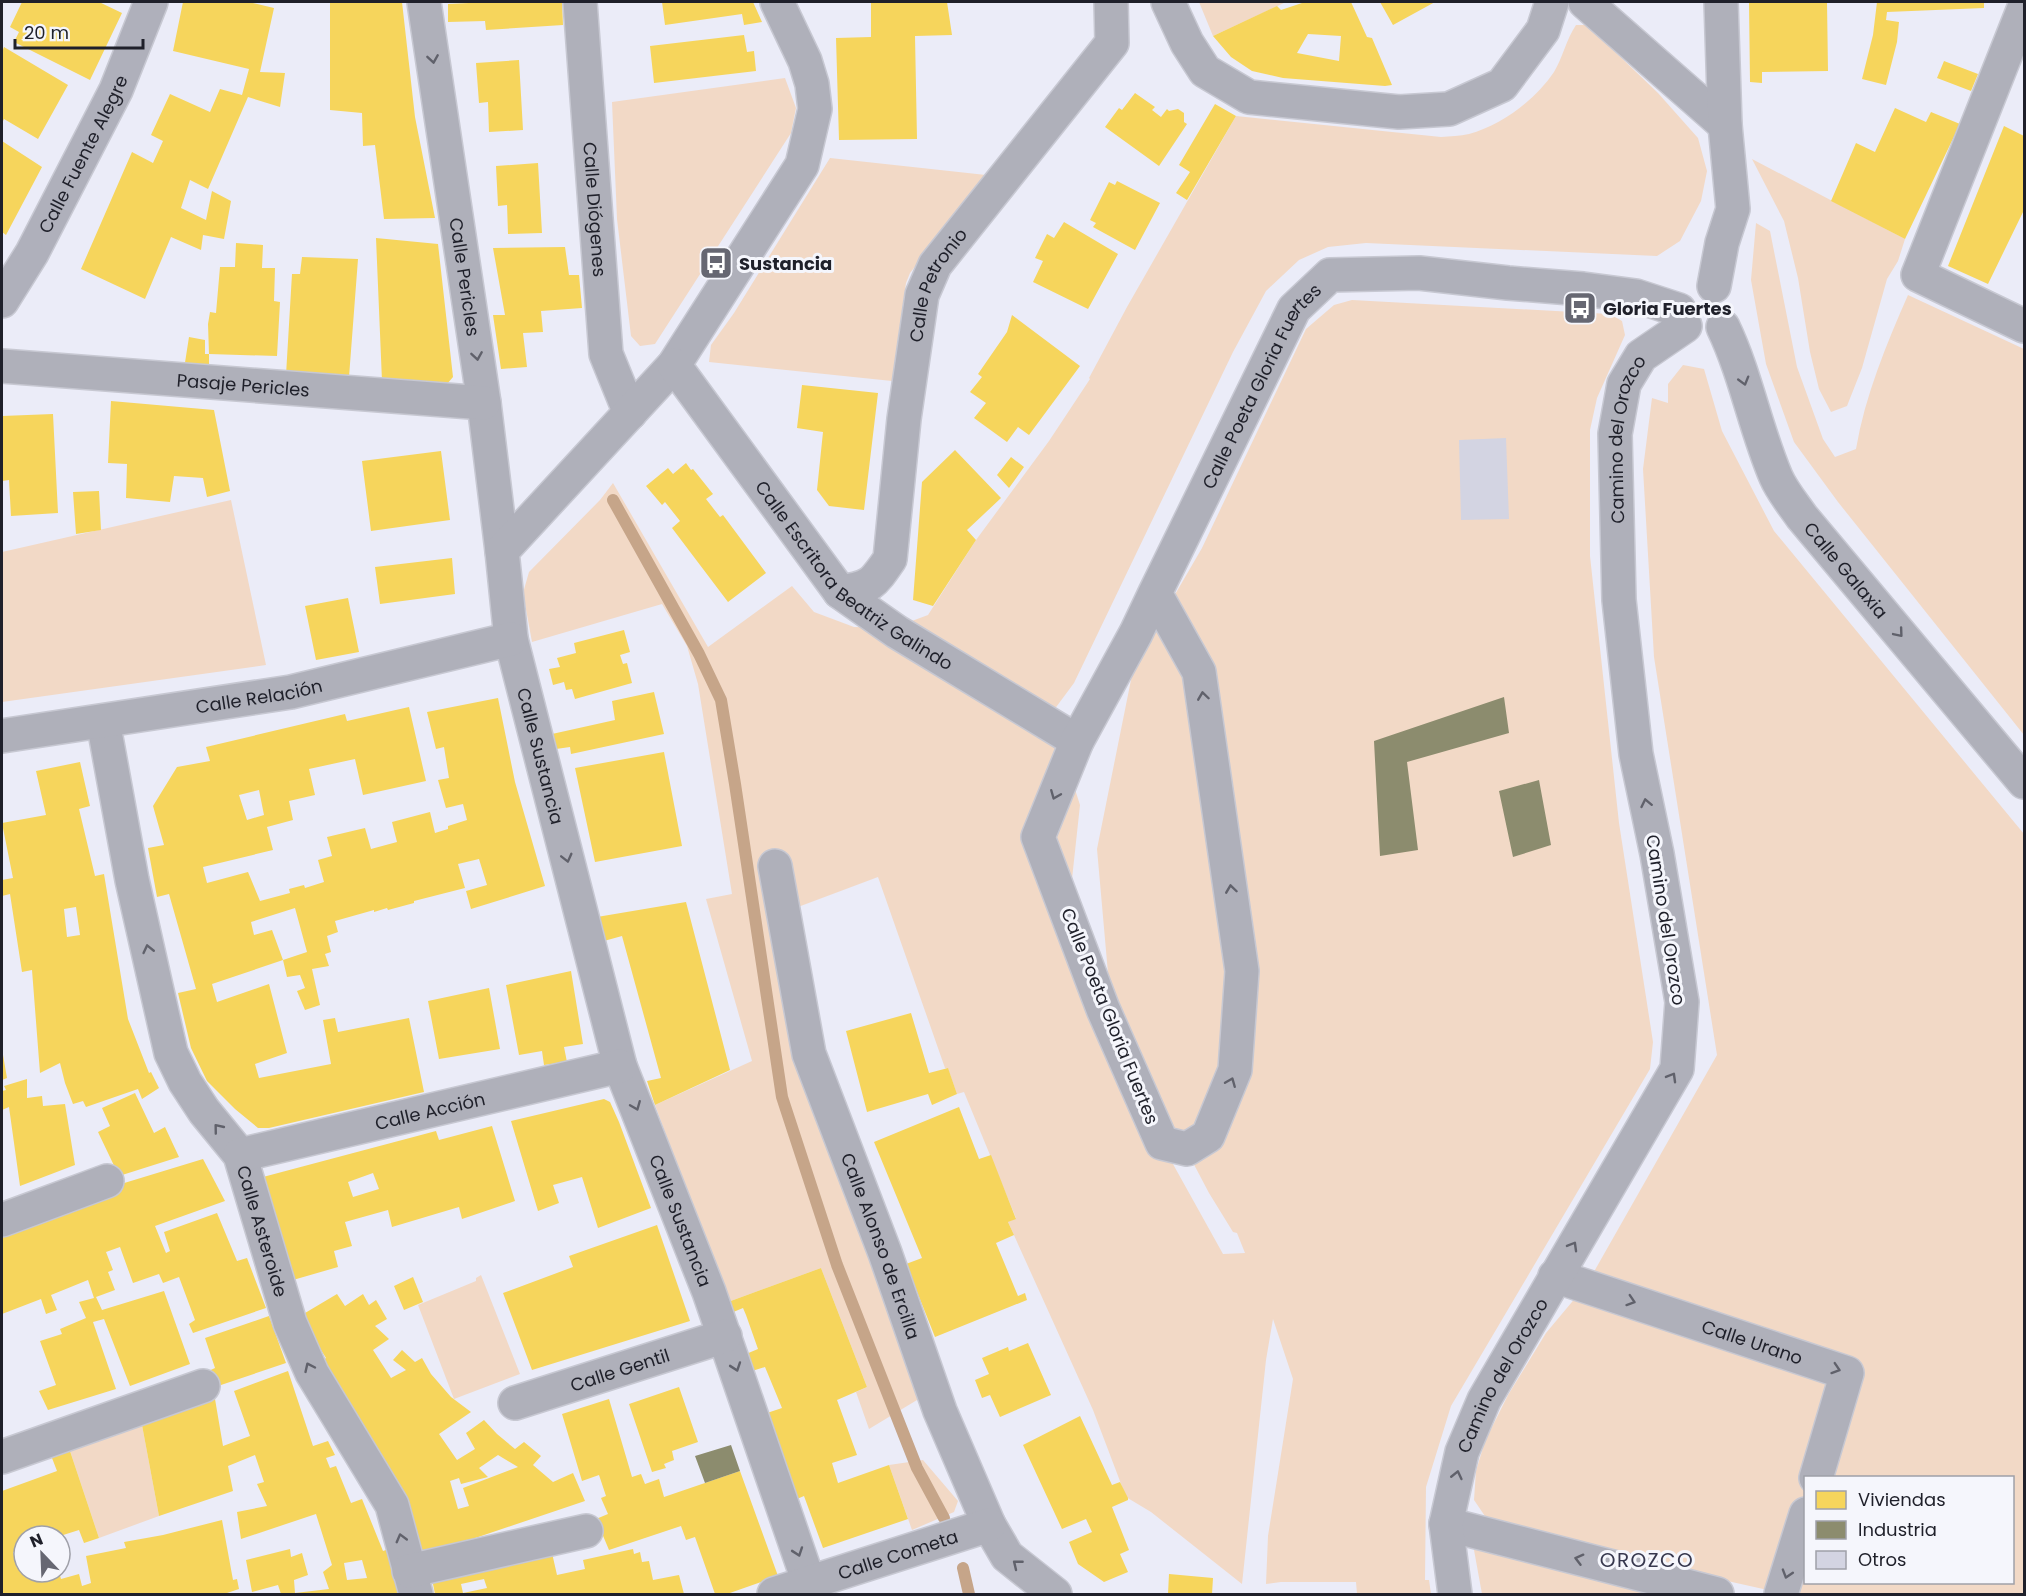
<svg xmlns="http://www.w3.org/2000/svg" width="2026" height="1596" viewBox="0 0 2026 1596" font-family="Poppins,sans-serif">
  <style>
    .green { fill: #f2d9c6; fill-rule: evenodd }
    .homes { fill: #f6d55c; fill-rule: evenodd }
    .industry { fill: #8c8c6e }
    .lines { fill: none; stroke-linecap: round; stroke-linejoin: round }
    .stream { stroke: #c6a589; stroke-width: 12 }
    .building { fill: #d3d4e2 }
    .street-casing { stroke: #c7c8d2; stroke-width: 36 }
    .secondary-casing { stroke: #c7c8d2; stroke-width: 36 }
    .street { stroke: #afb0ba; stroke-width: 33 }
    .secondary { stroke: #afb0bb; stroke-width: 33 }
    .oneway { stroke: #60616b }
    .labels { text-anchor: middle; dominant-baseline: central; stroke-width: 6; stroke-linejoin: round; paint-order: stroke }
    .street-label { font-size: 18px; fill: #1f202a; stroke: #f5f6fc }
    .poi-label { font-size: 18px; font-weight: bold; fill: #1f202a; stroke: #f5f6fc; text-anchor: start }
    .neighbourhood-label { font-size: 20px; letter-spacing: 1.5px; fill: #37384e; stroke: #f5f6fc }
  </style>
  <rect width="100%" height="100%" fill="#ebecf8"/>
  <path class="green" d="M1199 2H1286L1213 36Z
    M1576 25H1587L1658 93 1698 138 1707 171 1701 201 1680 241 1657 256 1366 243 1328 247 1299 260 1266 291 1233 352 1074 683 1051 714 1080 805 1072 879 1084 980 1114 1058 1223 1254 1245 1253 1237 1233 1233 1232 1209 1193 1111 1007 1097 849 1134 665 1202 548 1306 329 1334 305 1352 300 1610 314 1622 321 1625 335 1597 398 1590 430V556L1619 823 1653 1042 1650 1069 1451 1406 1426 1487 1425 1580H1429L1431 1594H1357L1356 1582H1281L1266 1584 1268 1536 1293 1379 1273 1319 1266 1360 1242 1584 1151 1512 1126 1497 1093 1410 1008 1222 1016 1218 964 1092 957 1094 948 1069 945 1068 878 877 798 907 764 860 922 1397 869 1429 856 1392 867 1387 821 1268 728 1302 655 1105 752 1061 706 899 732 894 698 684 687 646 662 604 532 642 523 593 529 572 600 500 613 483 708 647 792 586 814 612 854 627 893 628 928 615 976 540 1049 441 1090 379 1089 378 1127 307 1236 116 1441 137C1450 136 1460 136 1469 134 1502 125 1535 100 1554 72 1563 57 1566 40 1576 25Z
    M785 78 796 108 791 133 655 344 640 346 631 336 617 219 612 102Z
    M830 158 986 175 910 273 906 283 892 381 709 362 711 345 734 313Z
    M1752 159 1905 239 1898 261 1887 279 1862 368 1847 406 1831 412 1819 389 1810 352 1798 278 1784 221Z
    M1756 223 1770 231 1797 367 1823 439 1835 457 1856 449C1865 396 1886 345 1908 295L2024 349V735L1838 502 1794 442 1766 364 1751 280Z
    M1683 365 1704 369 1722 431 1774 531 2024 834V1594H1786L1522 1535 1489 1522 1474 1500 1476 1471 1485 1441 1508 1395 1546 1333 1587 1284 1717 1055 1654 657 1643 469 1652 398 1668 403V384ZM1806 1478H2012V1582H1806Z
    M231 500 266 665 2 702V552Z
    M481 1275 520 1374 454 1399 418 1305 476 1281V1278Z
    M142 1425 159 1516 99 1538 70 1451Z
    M923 1460 958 1501 954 1512 912 1530 889 1465Z
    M1481 1547 1653 1594H1482L1474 1550Z"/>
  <path class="homes" d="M22 2H99L122 13 90 80 14 42 19 32 10 27Z
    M183 2H249L274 8 260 72 285 73 280 107 248 97 208 189 190 180 181 208 206 220 212 191 231 201 224 239 203 235 201 250 171 237 145 299 81 269 132 152 153 163 163 141 151 135 170 94 210 112 220 89 242 95 249 69 173 51Z
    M330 2H402L415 117 435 218 384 219 375 145 363 146 362 113 330 110Z
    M490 2H562L563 25 486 30 485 21 448 22V4Z
    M662 2H753L762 22 744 25 742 14 665 25Z
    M871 2H947L952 35 915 36 917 139 839 140 836 38 871 37Z
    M1305 2H1351L1367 37 1372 38 1392 85 1385 86 1283 78 1252 71 1231 57 1213 36 1277 6 1281 10ZM1308 34 1341 36 1339 61 1297 53Z
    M1380 2H1435L1393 25Z
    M1749 2H1827L1828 71 1762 72V83L1750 82Z
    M1877 2H1984V8L1887 12 1886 20 1899 22 1897 42 1886 85 1862 79 1873 35Z
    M744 35 747 52 754 51 756 71 654 83 650 46Z
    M4 47 68 85 38 139 4 119 2 123V52Z
    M519 60 523 130 489 132 488 102 479 103 476 63Z
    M1944 61 1978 74 1971 91 1937 78Z
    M1135 93 1155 107 1152 110 1161 117 1167 109 1169 111 1178 109 1184 113V122L1187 124 1159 166 1105 127 1119 108 1122 110Z
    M1215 104 1236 116 1187 200 1176 193 1190 172 1179 165Z
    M1895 108 1926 122 1931 112 1960 124 1905 239 1831 201 1856 143 1875 152Z
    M2004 126 2024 136V210L1988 284 1948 266Z
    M2 141 42 167 6 235 2 232Z
    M538 163 542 233 508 234 507 205 498 206 496 166Z
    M1117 181 1160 203 1135 250 1093 227 1096 223 1090 220 1109 182 1115 185Z
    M1064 222 1118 254 1088 309 1033 282 1043 261 1035 258 1047 234 1054 238Z
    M376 238 438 244 453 377 447 384 382 381Z
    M236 243 263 245 262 268H275L274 301 280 302 277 356 209 354 208 324 210 312 216 313 220 267H235Z
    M565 247 569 275H579L582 308 541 311 543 332 523 333 527 367 501 369 493 315H505L493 248Z
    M302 257 358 259 349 377 286 375 292 274H300Z
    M1012 315 1080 366 1029 435 1018 427 1007 442 974 418 986 403 970 392 982 377 978 374 1007 332Z
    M189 337 205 340V354H209V370L184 369Z
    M802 385 878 393 864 510 829 506 817 490 823 432 797 428Z
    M111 401 214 410 230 491 207 497 203 478 174 476 170 502 126 498 127 464 108 463Z
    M53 414 58 513 11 516 9 480 2 481V416Z
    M955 450 1001 498 967 530 976 540 933 606 913 600 922 482Z
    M441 451 450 520 371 531 362 461Z
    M1011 457 1024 467 1009 488 997 475Z
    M686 463 691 470 693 469 713 494 706 499 720 517 723 515 766 573 728 602 672 528 680 521 665 502 662 505 646 486 668 468 673 474Z
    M99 491 101 530 76 534 73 492Z
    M452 558 455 594 380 604 375 567Z
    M348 598 359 652 316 660 305 606Z
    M624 630 630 652 620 655 623 664 627 663 632 683 575 699 572 689 566 690 564 682 553 685 549 669 560 667 557 658 576 653 574 643Z
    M654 692 664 734 571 754 570 747 556 749 552 734 615 720 612 701Z
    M498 698 515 782 545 886 471 909 466 891 487 885 479 859 458 864 465 888 414 901V903L388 910 387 908 374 912V910L335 921 338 932 327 936 331 952 325 954 329 966 312 969 320 1005 305 1010 297 991 305 988 300 975 287 977 283 960 307 952 295 908 251 922 254 935 272 930 283 960 212 984 217 1002 269 984 287 1053 255 1064 259 1078 331 1064 323 1020 335 1018 338 1032 409 1018 424 1092 269 1128H258L235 1109 207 1081 191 1048 178 993 196 989 169 894 157 897 148 848 164 845 153 806 177 767 210 761 206 747 345 714 347 721 409 707 426 781 363 795 355 759 309 769 315 795 289 801 293 820 267 827 273 850 203 867 207 883 248 872 260 901 290 893 289 889 304 885 305 888 324 882 318 860 332 856 327 837 365 828 371 849 397 842 392 822 430 812 435 833 448 829V826L467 820 463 804 446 808 438 780 449 778 444 747 436 749 427 712ZM259 790 264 815 247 820 239 795Z
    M664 752 682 846 595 862 575 768Z
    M80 762 90 806 79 809 95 876 104 874 128 1019 149 1073 151 1072 159 1088 142 1099 138 1089 86 1107 83 1101 73 1104 65 1083 60 1063 40 1073 32 970 22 972 10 894 2 896V880L13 878 2 823 46 815 36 771ZM76 907 80 935 67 937 64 909Z
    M686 902 730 1070 655 1105 647 1081 661 1078 622 936 604 941 597 917Z
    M571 971 583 1044 564 1047 567 1062 544 1065 542 1051 519 1055 506 985Z
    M489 988 500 1049 439 1059 428 1001Z
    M911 1013 929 1073 948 1068 957 1094 932 1105 928 1094 867 1112 846 1031Z
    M2 1049 7 1078 2 1080Z
    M27 1079V1098L42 1096 43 1106 65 1104 75 1165 20 1186 9 1107 2 1110V1091L6 1090 4 1086Z
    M135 1093 154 1133 165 1127 179 1157 119 1176 98 1132 110 1126 102 1108Z
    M604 1099 610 1102 619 1122 651 1208 598 1228 582 1177 553 1185 559 1203 538 1211 511 1121Z
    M959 1107 979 1159 991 1155 1016 1219 1008 1222 1014 1235 996 1243 1018 1296 1025 1293 1027 1300 935 1337 906 1264 922 1258 874 1142Z
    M492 1126 515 1201 462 1219 459 1207 392 1227 388 1210 345 1222 352 1246 334 1251 338 1267 293 1280 263 1177 436 1131 439 1140ZM373 1173 379 1189 353 1197 348 1182Z
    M203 1159 225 1201 155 1226 166 1253 170 1251 164 1232 217 1213 237 1261 247 1258 266 1308 193 1333 189 1324 195 1320 179 1277 163 1283 159 1274 133 1283 120 1247 106 1252 113 1270 108 1272 115 1290 96 1297 102 1310 164 1291 190 1364 130 1386 104 1319 93 1322 116 1389 48 1410 39 1391 56 1385 40 1341 62 1334 60 1329 86 1318 79 1302 94 1298 88 1280 51 1295 57 1310 46 1314 41 1299 2 1314V1231L123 1189 121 1184Z
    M657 1225 690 1321 532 1370 503 1293 573 1267 569 1256Z
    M821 1268 867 1387 837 1400 857 1455 832 1463 838 1483 889 1465 908 1519 823 1548 804 1496 797 1499 767 1413 782 1408 765 1367 752 1371 746 1354 758 1349 746 1315 743 1308 731 1313 728 1302Z
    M413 1277 423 1302 404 1310 394 1286Z
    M337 1294 345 1306 363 1294 369 1305 376 1300 387 1319 375 1326 389 1339 373 1350 391 1378 406 1370 393 1360 402 1350 415 1362 422 1358 431 1374 451 1397 471 1412 439 1434 457 1460 475 1449 466 1433 484 1420 497 1434 515 1449 524 1442 541 1456 533 1465 553 1482 573 1473 585 1501 422 1556 404 1492 320 1362 326 1358 300 1316ZM498 1455 518 1467 463 1488 469 1506 458 1509 450 1481 459 1478 461 1484 488 1477 479 1468Z
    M269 1316 286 1363 221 1385 212 1390 204 1373 215 1368 205 1338Z
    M1028 1343 1051 1395 1000 1417 990 1395 982 1398 975 1380 989 1374 982 1358 1008 1347 1009 1351Z
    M288 1371 313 1446 328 1441 335 1455 326 1458 330 1468 336 1466 351 1503 362 1499 383 1551 389 1549 398 1594H281L278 1585 252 1592 246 1560 290 1549 291 1557 302 1553 308 1575 294 1580 295 1593 329 1589 323 1572 332 1565 316 1514 241 1539 237 1512 267 1506 257 1484 264 1482 255 1455 228 1466 233 1491 159 1516 142 1425 215 1399 223 1446 250 1436 234 1391ZM362 1560 367 1578 347 1580 344 1563Z
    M679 1387 698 1442 672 1451 674 1460 664 1464 666 1468 652 1472 629 1404Z
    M609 1399 632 1477 641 1474 645 1484 659 1479 664 1497 740 1471 778 1576 727 1594H715L695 1537 686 1540 681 1526 609 1550 596 1519 608 1514 601 1498 606 1496 599 1475 582 1481 562 1414Z
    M1080 1416 1112 1485 1120 1482 1128 1498V1500L1112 1507 1129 1550 1120 1554 1128 1572 1104 1582 1078 1564 1069 1542 1092 1532 1086 1519 1062 1529 1023 1445Z
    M70 1451 99 1538 84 1543 79 1530 60 1536H24V1548L13 1552 17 1568 24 1566V1572H59L61 1579 79 1574 82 1586 91 1583 86 1556 126 1548 124 1542 163 1535 222 1520 233 1580 237 1579 239 1589 224 1594H2V1491L57 1471 52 1458Z
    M633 1549 634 1554 640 1552 642 1562 649 1561 653 1580 679 1575 684 1594H435L432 1579 552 1553 557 1575 585 1569 583 1560ZM484 1579 487 1588 463 1593 461 1584Z
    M1169 1574 1213 1578 1212 1594H1168Z"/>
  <path class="industry" d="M1504 697 1509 733 1407 762 1418 850 1380 856 1374 741Z
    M1539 780 1551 845 1513 857 1499 791Z
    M731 1445 740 1471 705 1483 695 1456Z"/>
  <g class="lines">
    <path class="stream" d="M613 500 699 654 721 700 735 784 782 1097 837 1265 917 1468 944 1518
      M963 1568 969 1594"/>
  </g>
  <path class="building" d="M1506 438 1509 519 1461 520 1459 440Z"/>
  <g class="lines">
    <defs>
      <g id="street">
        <path id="s1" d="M424 2 484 403 502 551"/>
        <path id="s2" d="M580 2 606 354 630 413"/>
        <path id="s3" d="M777 2 805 61 812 84 815 109 802 165 674 365 502 551 511 639 620 1066 709 1292 809 1583"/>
        <path d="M1168 2 1187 43 1205 71 1249 97 1399 112 1449 109 1502 85 1543 30 1552 2"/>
        <path d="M1585 2 1725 125"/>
        <path d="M2024 8 1918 275 2024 326"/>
        <path d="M1714 286 1722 243 1733 209 1725 125 1721 2"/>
        <path id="s4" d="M1723 327C1746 375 1755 428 1776 477 1782 491 1793 504 1802 517L2024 782"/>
        <path id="s5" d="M674 365 840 592 897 632 1077 741"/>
        <path id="s6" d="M2 366 484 403"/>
        <path id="s7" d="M840 592C870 588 873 584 890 559L904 419 922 295 935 265 1112 43 1111 2"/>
        <path id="s8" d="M1155 593 1199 672 1242 971 1235 1070 1208 1136 1187 1149 1162 1143 1103 1009 1038 837 1077 741 1136 633 1155 593 1294 309 1330 275 1419 273 1508 283 1583 289 1636 296 1679 310"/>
        <path id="s9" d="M103 721 132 880 171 1053 185 1082 204 1111 240 1155 290 1323 312 1373 392 1505 416 1594"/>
        <path id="s10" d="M2 736 291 692 511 639"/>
        <path id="s11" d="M775 866 809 1054 885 1253 940 1411 989 1525 1007 1556 1055 1594"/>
        <path id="s12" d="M240 1155 620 1066"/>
        <path d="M2 1220 107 1181"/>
        <path id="s13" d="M1555 1276 1847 1373 1816 1478"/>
        <path id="s14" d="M515 1403 725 1336"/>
        <path d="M2 1457 203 1386"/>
        <path d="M1446 1524 1717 1594"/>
        <path d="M409 1571 586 1531"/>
        <path id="s15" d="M774 1594 989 1525"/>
        <path id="s16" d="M1455 1594 1446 1524 1462 1452 1484 1400 1677 1069 1682 1002 1657 854 1636 754 1619 600 1615 434 1624 384 1641 356 1685 326"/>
        <path d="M1781 1594 1806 1514"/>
      </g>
      <g id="secondary">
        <path id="s17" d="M2 301 32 253 116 90 151 2"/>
      </g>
    </defs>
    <use href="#street" class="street-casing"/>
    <use href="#secondary" class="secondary-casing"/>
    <use href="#street" class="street"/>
    <use href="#secondary" class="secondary"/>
  </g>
  <defs><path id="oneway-chevron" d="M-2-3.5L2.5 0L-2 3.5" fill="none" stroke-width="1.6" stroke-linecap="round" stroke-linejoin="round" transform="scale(1.5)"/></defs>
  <g class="oneway">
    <use href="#oneway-chevron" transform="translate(433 59) rotate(81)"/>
    <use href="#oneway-chevron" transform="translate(477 356) rotate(81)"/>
    <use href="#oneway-chevron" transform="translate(1744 381) rotate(74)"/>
    <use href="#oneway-chevron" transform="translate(1899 633) rotate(50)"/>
    <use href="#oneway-chevron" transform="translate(1203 696) rotate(-98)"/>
    <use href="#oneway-chevron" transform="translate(1055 795) rotate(112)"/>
    <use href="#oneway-chevron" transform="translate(1646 803) rotate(-102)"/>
    <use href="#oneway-chevron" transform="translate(567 858) rotate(76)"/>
    <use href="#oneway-chevron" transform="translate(1231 889) rotate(-98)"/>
    <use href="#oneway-chevron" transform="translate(148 949) rotate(-103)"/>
    <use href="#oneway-chevron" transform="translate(1672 1077) rotate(-60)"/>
    <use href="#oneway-chevron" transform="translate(1231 1082) rotate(-68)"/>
    <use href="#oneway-chevron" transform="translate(636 1106) rotate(68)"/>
    <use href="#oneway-chevron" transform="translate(218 1128) rotate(-129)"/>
    <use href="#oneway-chevron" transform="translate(1573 1246) rotate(-60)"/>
    <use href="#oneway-chevron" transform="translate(1631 1301) rotate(18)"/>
    <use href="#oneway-chevron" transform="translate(309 1367) rotate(-115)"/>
    <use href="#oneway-chevron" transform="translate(736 1367) rotate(71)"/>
    <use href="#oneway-chevron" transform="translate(1836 1369) rotate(18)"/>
    <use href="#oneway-chevron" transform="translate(1457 1475) rotate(-77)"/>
    <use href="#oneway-chevron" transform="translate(401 1538) rotate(-105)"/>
    <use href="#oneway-chevron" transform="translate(798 1552) rotate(71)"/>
    <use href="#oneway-chevron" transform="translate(1579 1559) rotate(-165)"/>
    <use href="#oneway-chevron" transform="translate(1017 1564) rotate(-141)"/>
    <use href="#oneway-chevron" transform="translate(1787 1574) rotate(107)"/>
  </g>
  <defs>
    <symbol id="bus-square" viewBox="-11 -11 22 22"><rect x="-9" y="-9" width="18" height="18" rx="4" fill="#666772" stroke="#f5f6fc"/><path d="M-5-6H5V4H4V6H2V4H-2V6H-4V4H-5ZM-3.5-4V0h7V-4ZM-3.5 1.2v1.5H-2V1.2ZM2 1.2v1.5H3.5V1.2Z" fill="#fff"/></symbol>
  </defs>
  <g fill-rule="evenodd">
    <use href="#bus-square" x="697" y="244" width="38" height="38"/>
    <use href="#bus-square" x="1561" y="289" width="38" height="38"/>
  </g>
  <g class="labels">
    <g class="street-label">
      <text stroke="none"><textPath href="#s17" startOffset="168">Calle Fuente Alegre</textPath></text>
      <text stroke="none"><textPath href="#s2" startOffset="208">Calle Diógenes</textPath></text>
      <text stroke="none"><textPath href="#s1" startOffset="278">Calle Pericles</textPath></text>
      <text stroke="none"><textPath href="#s7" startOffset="344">Calle Petronio</textPath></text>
      <text stroke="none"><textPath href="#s6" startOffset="242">Pasaje Pericles</textPath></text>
      <text stroke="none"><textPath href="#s8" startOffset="1448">Calle Poeta Gloria Fuertes</textPath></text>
      <text stroke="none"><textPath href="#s16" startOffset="1221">Camino del Orozco</textPath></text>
      <text stroke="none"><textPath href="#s4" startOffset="276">Calle Galaxia</textPath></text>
      <text stroke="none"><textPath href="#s5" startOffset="280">Calle Escritora Beatriz Galindo</textPath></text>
      <text stroke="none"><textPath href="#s10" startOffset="260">Calle Relación</textPath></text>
      <text stroke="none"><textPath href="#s3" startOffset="872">Calle Sustancia</textPath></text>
      <text transform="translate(1666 920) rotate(81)">Camino del Orozco</text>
      <text transform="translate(1110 1016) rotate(68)">Calle Poeta Gloria Fuertes</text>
      <text stroke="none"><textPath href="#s12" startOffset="195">Calle Acción</textPath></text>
      <text stroke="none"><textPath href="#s3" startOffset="1358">Calle Sustancia</textPath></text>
      <text stroke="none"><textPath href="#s9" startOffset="542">Calle Asteroide</textPath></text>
      <text stroke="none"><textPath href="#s11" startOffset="396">Calle Alonso de Ercilla</textPath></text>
      <text stroke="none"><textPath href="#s13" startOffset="208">Calle Urano</textPath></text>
      <text stroke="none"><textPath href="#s14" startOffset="110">Calle Gentil</textPath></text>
      <text stroke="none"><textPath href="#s16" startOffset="231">Camino del Orozco</textPath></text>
      <text stroke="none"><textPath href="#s15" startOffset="130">Calle Cometa</textPath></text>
    </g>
    <g class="poi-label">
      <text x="739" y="263">Sustancia</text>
      <text x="1603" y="308">Gloria Fuertes</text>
    </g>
    <g class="neighbourhood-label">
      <text x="1647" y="1560">OROZCO</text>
    </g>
  </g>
  <rect width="2026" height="1596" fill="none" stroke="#1f202a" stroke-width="6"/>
  <rect x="1804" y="1476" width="210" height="108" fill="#f5f6fc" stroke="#9fa0a8" stroke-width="1.5"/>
  <rect x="1816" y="1491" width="30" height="18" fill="#f6d55c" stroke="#9fa0a8" stroke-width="1.5"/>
  <text x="1858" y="1506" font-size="18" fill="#1f202a">Viviendas</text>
  <rect x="1816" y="1521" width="30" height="18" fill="#8c8c6e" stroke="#9fa0a8" stroke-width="1.5"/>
  <text x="1858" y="1536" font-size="18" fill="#1f202a">Industria</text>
  <rect x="1816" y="1551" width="30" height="18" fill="#d3d4e2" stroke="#9fa0a8" stroke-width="1.5"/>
  <text x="1858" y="1566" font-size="18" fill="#1f202a">Otros</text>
  <g transform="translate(42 1554) rotate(337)"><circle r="28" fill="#f5f6fc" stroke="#9fa0a8" stroke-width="1.5"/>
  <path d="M0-4.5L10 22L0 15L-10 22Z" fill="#666772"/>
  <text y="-9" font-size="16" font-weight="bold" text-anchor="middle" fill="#1f202a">N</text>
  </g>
  <path d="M15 39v9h128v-9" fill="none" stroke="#1f202a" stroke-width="3"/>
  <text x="24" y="39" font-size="18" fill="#1f202a" stroke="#f5f6fc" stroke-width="4.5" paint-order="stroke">20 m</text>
</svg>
